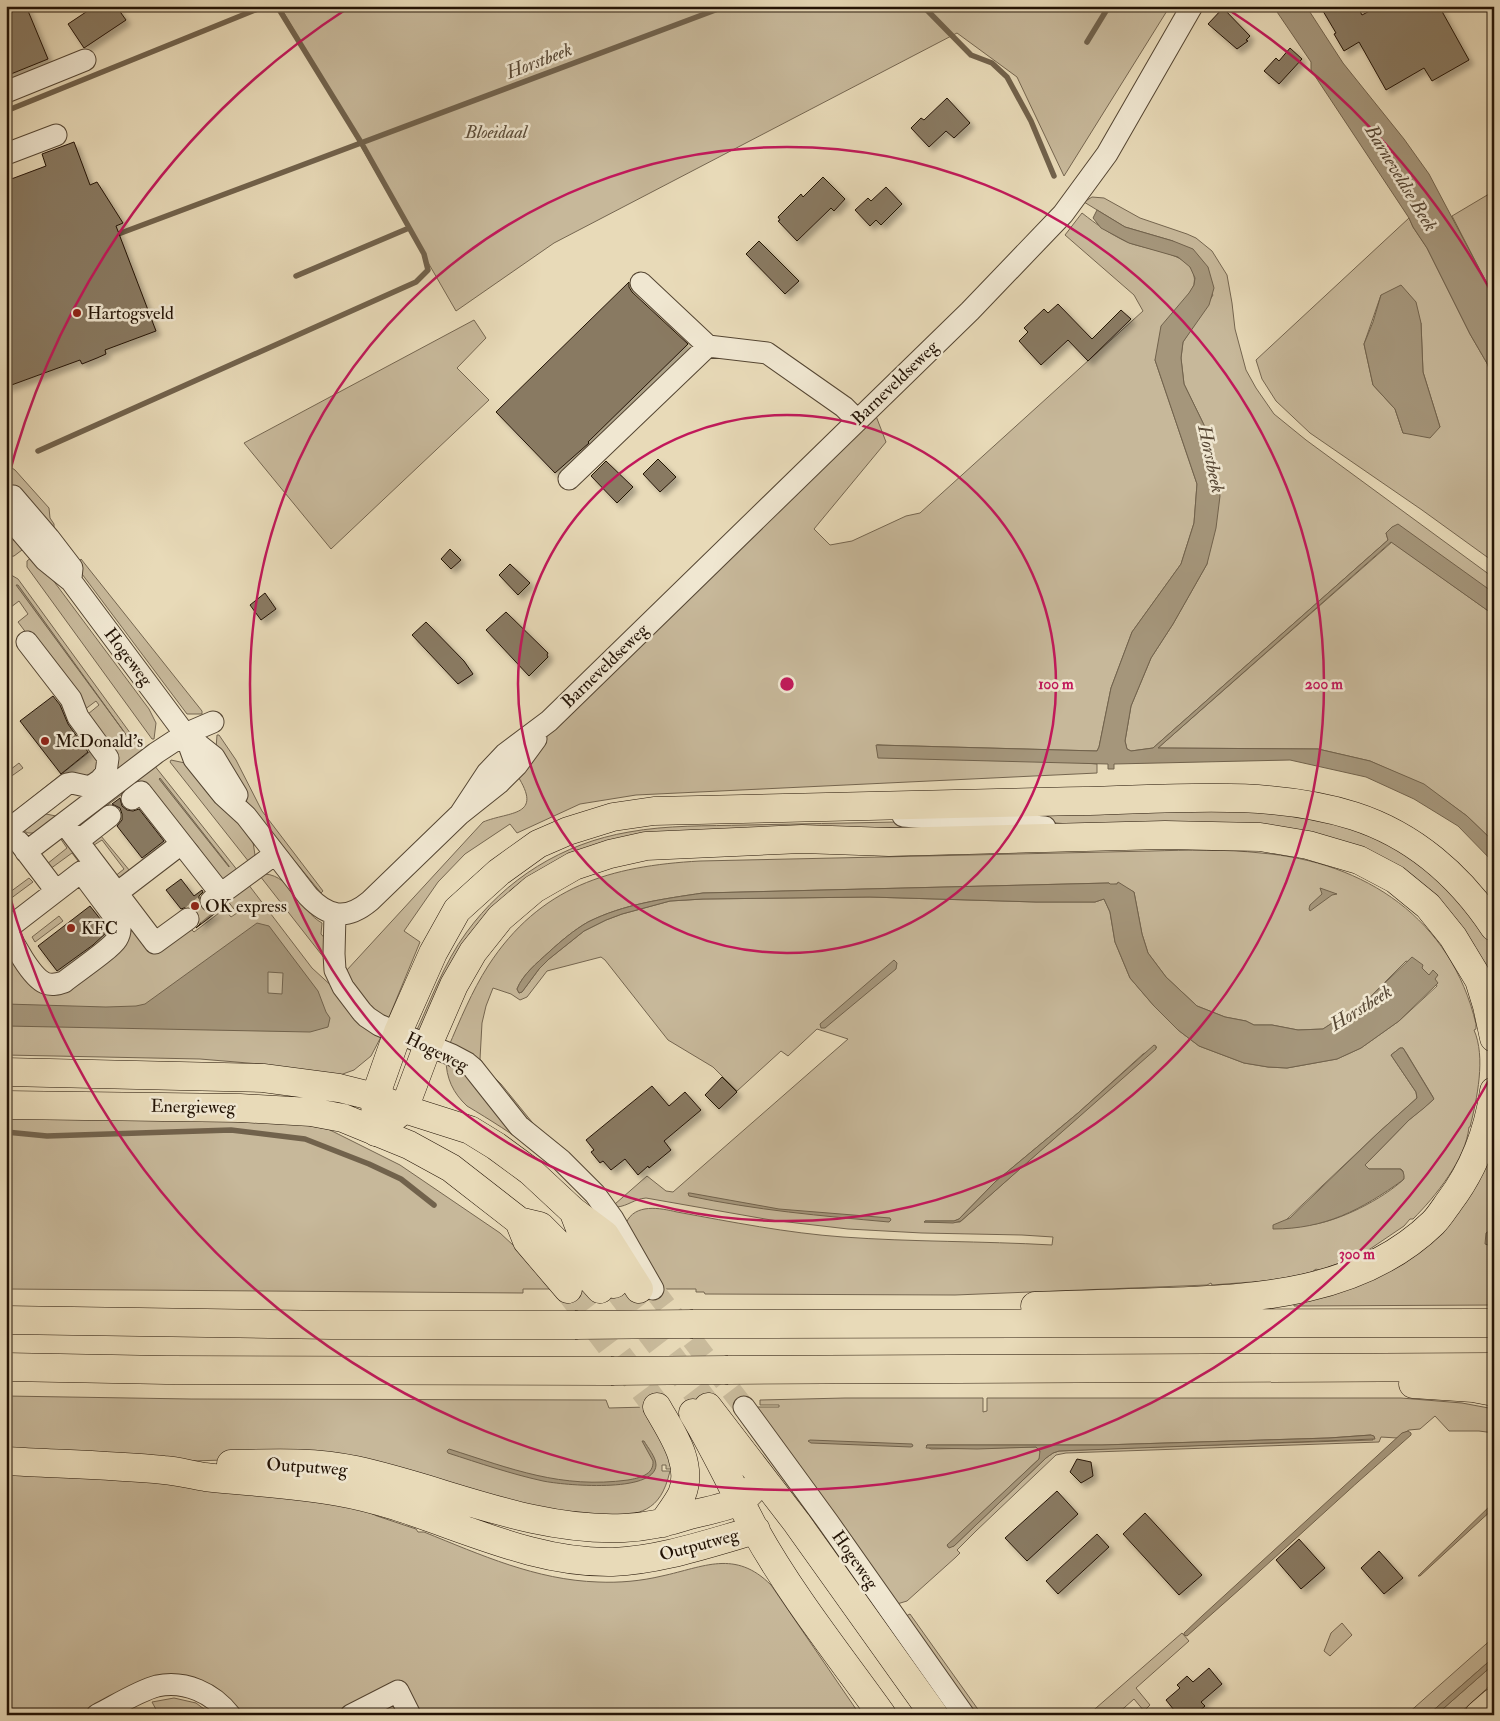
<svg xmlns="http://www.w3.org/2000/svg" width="1500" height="1721" viewBox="0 0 1500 1721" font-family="'IM FELL Double Pica',serif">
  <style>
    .green { fill: #c7b89a; stroke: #756650; fill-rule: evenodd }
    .water { fill: #a5967b; stroke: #71624c; fill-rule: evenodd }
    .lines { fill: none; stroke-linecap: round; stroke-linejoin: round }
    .stream { stroke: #71624c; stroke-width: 5.5 }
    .building { fill: #897a62; stroke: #231305; filter: url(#shadow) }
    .minor-tunnel { stroke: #cabc9d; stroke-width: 21; stroke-dasharray: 21 11; stroke-linecap: butt }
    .major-tunnel { stroke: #cabc9d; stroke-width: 28; stroke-dasharray: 28 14; stroke-linecap: butt }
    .minor-casing { stroke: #544532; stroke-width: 23 }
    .major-casing { stroke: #231305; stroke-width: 29 }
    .highway-casing { stroke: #231305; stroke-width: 29 }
    .minor { stroke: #f0e7d1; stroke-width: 21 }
    .major { stroke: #e8dab8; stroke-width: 28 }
    .highway { stroke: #e8dab8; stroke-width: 28 }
    .highway-bridge-casing { stroke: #231305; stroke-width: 29; stroke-linecap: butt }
    .highway-bridge { stroke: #e8dab8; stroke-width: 28 }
    .ring { fill: none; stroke: #c2185b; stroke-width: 2.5 }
    .poi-dot { fill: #8f2418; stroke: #f0e7d1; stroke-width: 2 }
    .labels { text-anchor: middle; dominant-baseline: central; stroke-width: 5; stroke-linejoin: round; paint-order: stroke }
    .park-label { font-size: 18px; font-style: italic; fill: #5c4d39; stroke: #f0e7d1 }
    .poi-label { font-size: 18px; fill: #231305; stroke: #f0e7d1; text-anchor: start }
    .street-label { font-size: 18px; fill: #231305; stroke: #f0e7d1 }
    .water-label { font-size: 19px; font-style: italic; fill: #574734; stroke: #f0e7d1 }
    .centre { fill: #c2185b; stroke: #f0e7d1; stroke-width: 2.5 }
    .ring-label { font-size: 15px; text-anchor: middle; font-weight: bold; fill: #c2185b; stroke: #f0e7d1; stroke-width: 5; stroke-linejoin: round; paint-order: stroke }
  </style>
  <defs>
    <filter id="shadow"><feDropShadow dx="4.5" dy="4.5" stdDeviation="2.5" flood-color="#0004"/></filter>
  </defs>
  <rect width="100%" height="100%" fill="#e8dab8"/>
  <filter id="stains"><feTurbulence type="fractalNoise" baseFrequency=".004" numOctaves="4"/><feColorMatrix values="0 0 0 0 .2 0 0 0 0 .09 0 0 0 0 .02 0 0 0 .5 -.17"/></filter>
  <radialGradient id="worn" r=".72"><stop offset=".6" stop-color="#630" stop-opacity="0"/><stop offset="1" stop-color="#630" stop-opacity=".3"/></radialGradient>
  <path class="green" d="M280 6H1170L1064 176 1017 77 957 33 554 243 456 311Z
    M1494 191V297L1452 216Z
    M1092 197 1104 198 1140 218 1187 234 1196 238 1212 251 1227 275 1232 303 1235 329 1246 370 1256 388 1274 414 1306 440 1494 578V593L1386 533 1388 540 1153 748 1131 751 1127 749 1125 741 1131 706 1151 658 1173 624 1207 564 1204 425 1184 384 1181 358 1183 342 1213 295 1173 241 1125 227 1084 202Z
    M1082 213C1096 224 1110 234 1127 242 1148 251 1200 252 1194 285L1155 360 1197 484 1194 523 1181 564 1132 632 1111 688 1099 747 1097 751 877 745 1097 764V773L636 795 580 804 517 833 510 824 465 854 438 882 404 931 420 942 387 1022 370 1012 346 971 483 822C510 811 544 817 517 775L548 735 740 547 876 416 886 442 814 529 830 545 852 541 906 516 920 513 1143 311 1134 295 1065 235Z
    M1409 218 1413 227 1427 248 1470 334 1488 365 1494 392V562L1422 510 1310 433 1276 401 1262 379 1256 360ZM1381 295 1421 323 1423 372 1440 427 1403 433 1395 409 1373 385 1364 344Z
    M474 320 486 338 457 368 489 400 331 549 244 443Z
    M6 464 15 470 49 508 50 518 54 524V528L23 498 6 478Z
    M6 537 19 542 26 547 14 556 6 557Z
    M1392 542 1494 615V842L1467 816 1424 785 1370 761 1318 749 1158 748Z
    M33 556H35L149 709 156 723 154 739H152L27 567V561Z
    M81 559 202 711V714H187L76 566Z
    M6 572 18 579 144 752 106 781 88 714 99 705 96 701 84 710 18 622 28 614 19 601 11 607 6 601Z
    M217 735H219L236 760 262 811 323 891 321 893 248 804 216 749Z
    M93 749 103 770 13 814 15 811Z
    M171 760 185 763 198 772 253 842 255 855 249 862 170 762Z
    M19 763 23 768 6 780V773Z
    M154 765 238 871 224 881 194 851 199 848 195 843 190 846 133 786 105 807 99 817 94 811Z
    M1299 809 1414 853 1494 938V1007L1385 867 1160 831 939 814Z
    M46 814 56 816 36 833H28L24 831Z
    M897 822 931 827 702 832 564 858 421 1036 415 1034C431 1000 444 963 466 933 505 879 563 843 629 832 667 825 707 826 746 825 796 824 847 823 897 822Z
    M63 835 148 946 190 928 194 932 219 913 216 909 221 905 231 917 237 913 227 900 248 884 312 968 383 1033 371 1056 354 1070 340 1075 260 1064 200 1059 6 1055V957L11 953 37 983 127 942 131 931 72 853 50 869 47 864 67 848 60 838Z
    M101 836 130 871 123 880 114 877 124 869 102 840 91 847 89 842Z
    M1151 851C1188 850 1225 849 1261 853 1366 862 1451 919 1476 1024V1029L1474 1030C1486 1057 1477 1099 1470 1127H1469C1466 1159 1435 1197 1413 1219H1410L1404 1226 1370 1249 1345 1261 1323 1269 1318 1270 1316 1269 1312 1272 1295 1276 1265 1281 1212 1285 1211 1283 1207 1285 955 1295 705 1294 704 1292H696V1289H659L626 1223C635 1203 660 1208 677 1212 732 1222 787 1233 843 1237 912 1242 982 1241 1052 1245L1053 1237 1022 1235 922 1233 848 1229 771 1220 646 1198C634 1199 628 1206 617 1207L615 1204 647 1176 666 1191 673 1192 848 1039 817 1029 788 1056 781 1051 737 1091 713 1067 668 1040 605 960 601 957 547 971 527 997 520 1000 511 994 493 988 486 1006 482 1023 480 1059 490 1073 501 1084 545 1138 448 1048C460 1020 472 991 488 966 540 886 610 866 700 861ZM1109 883 1110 885 1117 884 1134 892 1142 934 1148 953 1166 977 1197 1006 1225 1017 1246 1021 1254 1025H1272L1298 1030 1323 1029 1366 1001 1406 961 1422 968 1429 975H1438L1434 979 1437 986 1399 1021 1361 1048 1337 1059 1287 1068 1268 1067 1244 1063 1199 1046 1178 1030 1154 1006 1130 978 1115 942 1110 912 1104 899 1095 902H1036L870 897 703 899 670 901 622 914 606 920 584 931 549 959 539 969 522 992 519 993 517 989C523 974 537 963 549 952 561 941 574 930 588 922 624 904 663 899 703 893ZM1157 1047 960 1222H924L925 1221H954L959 1219 995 1182 1078 1113 1143 1054ZM1400 1048H1403L1407 1054 1433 1097V1100L1409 1120 1365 1165 1369 1169H1401L1403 1171 1404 1179C1383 1199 1338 1222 1309 1225 1302 1226 1293 1223 1285 1221L1378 1133 1417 1098 1416 1092 1391 1055Z
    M265 874C292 876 300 911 322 923L321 934 329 943 328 963 260 876Z
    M29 878 33 882 6 902V895Z
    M59 916 63 921 35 942 32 937Z
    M446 1059 458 1064 470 1074 512 1127 557 1164 592 1199 616 1235 641 1282 640 1283C635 1276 630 1269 625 1261 615 1245 608 1226 597 1211 565 1167 512 1133 467 1106 453 1093 446 1078 446 1059Z
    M6 1116 294 1123 328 1129 400 1165 500 1233 527 1258 554 1289H523V1293L6 1289Z
    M1494 1126V1231H1489V1246L1494 1247V1305L1294 1306 1293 1299 1378 1271Z
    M6 1396 191 1399 606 1400 609 1408 647 1407 667 1444 671 1469H666V1465H662V1471H670C660 1514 640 1513 603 1519L255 1459 192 1461 6 1452Z
    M845 1398H983V1412L987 1411V1398H1401L1462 1403 1494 1409V1433L1479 1431H1449L1435 1416 1420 1429 1409 1430 1397 1438 1381 1437 1379 1442 1066 1453 1056 1455 976 1531 957 1550 960 1553 956 1557 907 1601 897 1604 751 1407H779V1405H760V1400ZM1371 1435 1373 1440 1119 1448 1059 1451 1053 1453 1046 1458 954 1546H947L1039 1459 1041 1453 1036 1447 931 1449 926 1446 927 1445H1102L1329 1438Z
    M6 1471 191 1481 357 1507 377 1516 416 1529 418 1532H424C481 1555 536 1580 598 1582 619 1583 641 1581 662 1576 704 1567 735 1549 771 1585L860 1715H665L664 1713 660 1715H435L433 1711 425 1715H418L400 1680 332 1715H240L235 1708 143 1683 78 1715H6Z
    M910 1614 982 1715H971L906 1616Z
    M1342 1623 1352 1635 1330 1656 1324 1651 1331 1633Z
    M1182 1633 1189 1641 1136 1688 1150 1705 1144 1711 1134 1699 1116 1715H1088Z
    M1494 1637V1657L1428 1715H1406Z
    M1494 1664V1682L1458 1715H1436Z
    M174 1698 196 1703 212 1715H159L152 1702Z"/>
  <path class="water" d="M1273 6H1306L1343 63 1404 139 1429 174 1494 297V392L1488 365 1470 334 1427 248 1413 227 1409 218 1311 70V62Z
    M1097 210 1125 227 1173 241 1193 249 1208 267 1214 288 1209 305 1183 342 1181 358 1184 384 1204 425 1214 456 1220 496 1216 528 1207 564 1173 624 1151 658 1131 706 1125 741 1127 749 1131 751 1153 748 1388 540 1386 533 1392 527 1398 524 1494 593V615L1391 542 1158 748 1318 749 1370 761 1424 784 1467 816 1494 842V863L1458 826 1414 799 1366 777 1290 760 1114 764V769H1108V764L878 758 876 745 1097 751 1099 747 1111 688 1132 632 1181 564 1194 523 1197 484 1155 360 1161 326 1189 293 1194 285 1195 278 1190 267 1178 257 1129 243 1101 228 1093 218Z
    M1401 285 1416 302 1421 323 1423 372 1440 427 1430 438 1403 433 1395 409 1373 385 1364 344 1373 322 1381 295Z
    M16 585H18L130 740Z
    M160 778 229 866V867L159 779Z
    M1118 882 1134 892 1142 934 1148 953 1166 977 1197 1006 1225 1017 1246 1021 1254 1025H1272L1298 1030 1323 1029 1366 1001 1412 957 1423 965 1422 968 1429 975 1433 970 1438 975 1435 979 1438 983 1399 1021 1361 1048 1337 1059 1287 1068 1268 1067 1244 1063 1199 1046 1178 1030 1154 1006 1130 978 1115 942 1110 912 1104 899 1095 902H1036L870 897 703 899 670 901 622 914 606 920 584 931 549 959 539 969 522 992 519 993 517 989C523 974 537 963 549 952 561 941 574 930 588 922 624 904 663 899 703 893L1109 883 1110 884H1117Z
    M1320 888 1337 894 1332 895 1310 911 1309 909 1310 905 1322 894Z
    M257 923 269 926 318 991 326 1012 330 1018 328 1027 310 1032 6 1026V1004L106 1007 136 1006 145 1004ZM268 972 283 973 282 994 268 993Z
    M894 960 897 963 896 969 825 1028H821L820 1024Z
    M1154 1045 1156 1046V1049L961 1221 953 1223 924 1222 925 1221H954L959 1219 995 1182 1078 1113Z
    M1400 1048H1403L1434 1099 1424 1108 1409 1120 1365 1165 1369 1169H1400C1404 1171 1405 1177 1403 1180 1361 1210 1325 1229 1273 1229V1225L1290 1218 1378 1133 1417 1098 1416 1092 1391 1055Z
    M690 1193 779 1209 890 1218 891 1220 889 1222C822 1216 755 1210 689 1196L688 1193Z
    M1489 1231H1494V1247L1485 1244 1486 1233Z
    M1408 1431 1411 1433V1435C1335 1501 1263 1570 1187 1636L1184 1635V1633L1202 1616 1377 1456 1402 1433Z
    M1371 1435 1374 1436 1375 1439 1059 1451 1053 1453 1046 1458 954 1546 949 1548 947 1545 1039 1459 1040 1451 1036 1447 977 1449 926 1448 927 1445H1102L1329 1438Z
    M810 1440 912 1444 913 1446 911 1447 811 1443 808 1441Z
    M642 1441H644C648 1448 656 1457 656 1465 655 1494 562 1485 543 1481 511 1474 479 1463 448 1453L447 1451 449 1449C512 1469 561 1489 628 1480 639 1478 654 1475 653 1461Z
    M1494 1502V1508L1420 1576H1418Z
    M1494 1657V1664L1436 1715H1428Z"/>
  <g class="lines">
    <path class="stream" d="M923 6 971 55 992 63 1007 77 1031 121 1054 176
      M1087 42 1109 6
      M6 111 265 6
      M113 236 726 6
      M296 276 409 228
      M38 451 416 282 428 270 424 254 362 144 277 6
      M6 1132 47 1136 231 1130 305 1139 369 1164 401 1179 434 1205"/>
  </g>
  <path class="building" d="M6 6H26L48 59 6 76Z
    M95 6H116L126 20 84 48 68 24Z
    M1320 6H1357L1362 15 1379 6H1439L1469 60 1432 81 1424 68 1386 90 1359 42 1344 51 1334 34 1336 33Z
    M1223 8 1250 36 1246 40 1248 41 1237 49 1208 24Z
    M1290 48 1302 59 1279 84 1264 71 1276 58 1279 61Z
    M947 98 970 123 954 138 946 131 929 147 911 128 921 118 924 120Z
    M74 142 90 185 97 182 123 223 116 226 156 331 105 350 106 354 97 358 82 364 80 360 6 387V181L46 166 42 154Z
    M823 177 845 199 834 211 831 208 797 241 778 221 780 220 778 217 801 194 803 197Z
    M886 187 902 204 881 225 876 220 870 226 855 210 868 198 871 201Z
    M759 241 799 281 785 294 746 254Z
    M629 282V287L632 292 688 344 588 442 589 443 555 473 496 412Z
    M1058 304 1092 339 1121 310 1131 319 1088 361 1068 340 1041 365 1019 341 1028 332 1024 328 1044 309 1048 313Z
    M658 459 676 477 660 492 643 474Z
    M606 461 633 487 617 503 591 476Z
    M450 549 461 560 451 569 441 559Z
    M510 564 530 583 518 595 499 575Z
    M265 593 276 609 261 620 250 605Z
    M506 612 548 653 547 655 548 657 529 676 486 630Z
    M426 622 464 661 473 674 458 684 412 635Z
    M53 696 60 705 68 724 88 752 61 774 20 721Z
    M120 798 122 806 127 810 133 811 139 809 164 841 142 858 117 826 122 820V814L120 808 112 804Z
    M181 879 194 896 202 890 203 892 199 896V902L201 909 206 913H212L218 911 196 928 200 924V918L198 911 193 907H187L181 909 166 890Z
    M90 906 108 929 107 932 93 945 57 971 38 946Z
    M722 1077 737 1092 719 1109 705 1095Z
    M652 1086 669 1106 685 1092 701 1110 664 1141 671 1150 649 1168 648 1166 638 1175 625 1159 611 1170 603 1161 600 1163 591 1152 594 1150 586 1140Z
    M1077 1459 1091 1462 1093 1476 1081 1483 1070 1472Z
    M1057 1491 1078 1514 1027 1561 1005 1538Z
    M1145 1513 1202 1575 1179 1595 1123 1534Z
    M1097 1534 1109 1547 1058 1594 1046 1581Z
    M1299 1539 1325 1568 1301 1589 1276 1560Z
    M1379 1551 1403 1578 1384 1594 1361 1568Z
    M1209 1668 1222 1684 1201 1702 1205 1706 1195 1715H1178L1166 1700 1180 1688 1177 1685 1187 1676 1193 1682Z"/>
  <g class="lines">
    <path class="minor-tunnel" d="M188 919 210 901
      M653 1289 744 1407"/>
    <path class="major-tunnel" d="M568 1289 657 1407
      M618 1289 708 1407"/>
    <defs>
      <path id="minor" d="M6 92 85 60
        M6 154 56 135
        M641 283 708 346
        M569 479 708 346 767 353 844 407 857 420
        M6 497 13 496 49 538 72 568 71 578
        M6 514 45 560 71 581 185 734 214 757 237 795
        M185 734 194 759 223 795 246 816 308 896C328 917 346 921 370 901L460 814 499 783 517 765 536 739
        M132 799 141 792 221 894
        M460 814 487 773 505 754 549 721 970 311 1063 214 1107 154 1192 6
        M903 816 1045 827
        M64 823 155 943 188 919
        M9 829 67 784 72 783 90 787 100 780 106 773 108 758 78 717 71 699 27 642
        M78 841 110 816
        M19 842 56 891
        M26 852 156 753 185 734 213 722
        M117 893 181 844
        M211 901 275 854
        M335 914 334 954 335 970 343 987 362 1012 367 1017 379 1025 452 1055 467 1063 473 1068 519 1126 561 1160 595 1194 613 1219 653 1289
        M6 930 7 929 81 872 119 923C121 929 120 934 117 939 111 949 75 973 64 982 58 984 52 986 45 983 31 977 13 943 7 929
        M744 1407 828 1522 964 1715
        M97 1715C115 1706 138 1691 157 1686 185 1680 213 1693 230 1715
        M351 1715 398 1691 410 1715"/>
      <path id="major" d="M6 1072 263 1078 339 1088 375 1097 404 1109 470 1130 496 1146 530 1171 573 1211 605 1235 639 1289
        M6 1105 240 1108 311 1112 343 1118 409 1145 451 1168 519 1221 540 1226 572 1258 600 1289
        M574 1213 584 1239 614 1284
        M519 1221 527 1241 568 1289
        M657 1407C671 1432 694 1463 682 1494 677 1504 669 1514 663 1523
        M708 1407 797 1523 934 1715
        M693 1413C716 1451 734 1491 755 1530 791 1595 839 1655 882 1715
        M6 1461C59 1464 111 1465 164 1470 178 1471 191 1475 205 1477 250 1482 295 1484 339 1492 432 1508 517 1564 613 1562 662 1560 709 1543 756 1530
        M231 1464C272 1463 315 1461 355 1470 444 1489 531 1532 624 1528 647 1527 669 1522 690 1515 702 1512 732 1506 741 1500 749 1495 756 1485 763 1479"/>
      <path id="highway" d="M376 1132 404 1109 428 1045 454 985 473 952 500 918 534 889 574 866 610 854 646 846 802 839 889 842 1165 835 1260 837 1308 845 1359 860 1395 879 1428 906 1453 937 1479 980 1487 1006 1494 1038
        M376 1132 375 1097 398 1032 433 953 457 910 499 872 538 844 568 831 613 817 654 811C797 809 941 804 1085 801 1174 799 1268 789 1354 816 1413 835 1460 876 1494 927
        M1035 1306C1077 1305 1120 1303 1163 1302 1257 1299 1361 1293 1433 1223 1439 1217 1444 1209 1449 1202 1474 1169 1488 1132 1494 1091
        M6 1320 331 1325H575
        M693 1324 1494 1323
        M6 1367 166 1370 611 1371
        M728 1370 1494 1367
        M1413 1384 1473 1388 1494 1392
        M1479 1715 1494 1702"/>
    </defs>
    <use href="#minor" class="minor-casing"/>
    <use href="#major" class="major-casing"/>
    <use href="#highway" class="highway-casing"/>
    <use href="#minor" class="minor"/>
    <use href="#major" class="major"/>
    <use href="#highway" class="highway"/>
    <defs>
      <path id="highway-bridge" d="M575 1325 693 1324
        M611 1371 728 1370"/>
    </defs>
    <use href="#highway-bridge" class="highway-bridge-casing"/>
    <use href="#highway-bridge" class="highway-bridge"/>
  </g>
  <g class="ring">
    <circle cx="787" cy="684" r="269"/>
    <circle cx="787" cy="684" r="537"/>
    <path d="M1492 1075A806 806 0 0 1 7 886M7 482A806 806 0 0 1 348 8M1226 8A806 806 0 0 1 1492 293"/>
  </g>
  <g class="poi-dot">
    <circle cx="77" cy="313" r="5"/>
    <circle cx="45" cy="741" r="5"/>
    <circle cx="195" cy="906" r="5"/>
    <circle cx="71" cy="928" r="5"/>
  </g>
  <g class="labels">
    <g class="park-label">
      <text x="496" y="132">Bloeidaal</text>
    </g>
    <g class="poi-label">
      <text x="87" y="313">Hartogsveld</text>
      <text x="55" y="741">McDonald's</text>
      <text x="205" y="906">OK express</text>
      <text x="81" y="928">KFC</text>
    </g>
    <g class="street-label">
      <text transform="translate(895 383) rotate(-44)">Barneveldseweg</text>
      <text transform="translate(128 657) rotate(53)">Hogeweg</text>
      <text transform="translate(605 666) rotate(-44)">Barneveldseweg</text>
      <text transform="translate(437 1052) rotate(26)">Hogeweg</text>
      <text transform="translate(193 1107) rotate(1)">Energieweg</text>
      <text transform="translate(307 1467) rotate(4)">Outputweg</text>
      <text transform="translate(699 1545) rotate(-15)">Outputweg</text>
      <text transform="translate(855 1560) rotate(55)">Hogeweg</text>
    </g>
    <g class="water-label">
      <text transform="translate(539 61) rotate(-21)">Horstbeek</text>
      <text transform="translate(1401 178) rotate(59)">Barneveldse Beek</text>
      <text transform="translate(1211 459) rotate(78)">Horstbeek</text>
      <text transform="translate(1361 1008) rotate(-32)">Horstbeek</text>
    </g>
  </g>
  <circle cx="787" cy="684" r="8" class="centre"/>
  <g class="ring-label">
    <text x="1056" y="689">100 m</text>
    <text x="1324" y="689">200 m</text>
    <text x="1357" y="1259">300 m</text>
  </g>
  <rect width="1500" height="1721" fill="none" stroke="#e8dab8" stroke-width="25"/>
  <rect x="8" y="8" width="1485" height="1706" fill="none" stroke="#231305" stroke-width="2.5"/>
  <rect x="12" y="12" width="1475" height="1696" fill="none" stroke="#231305"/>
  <rect width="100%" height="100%" filter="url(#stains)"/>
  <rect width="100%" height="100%" fill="url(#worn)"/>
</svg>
